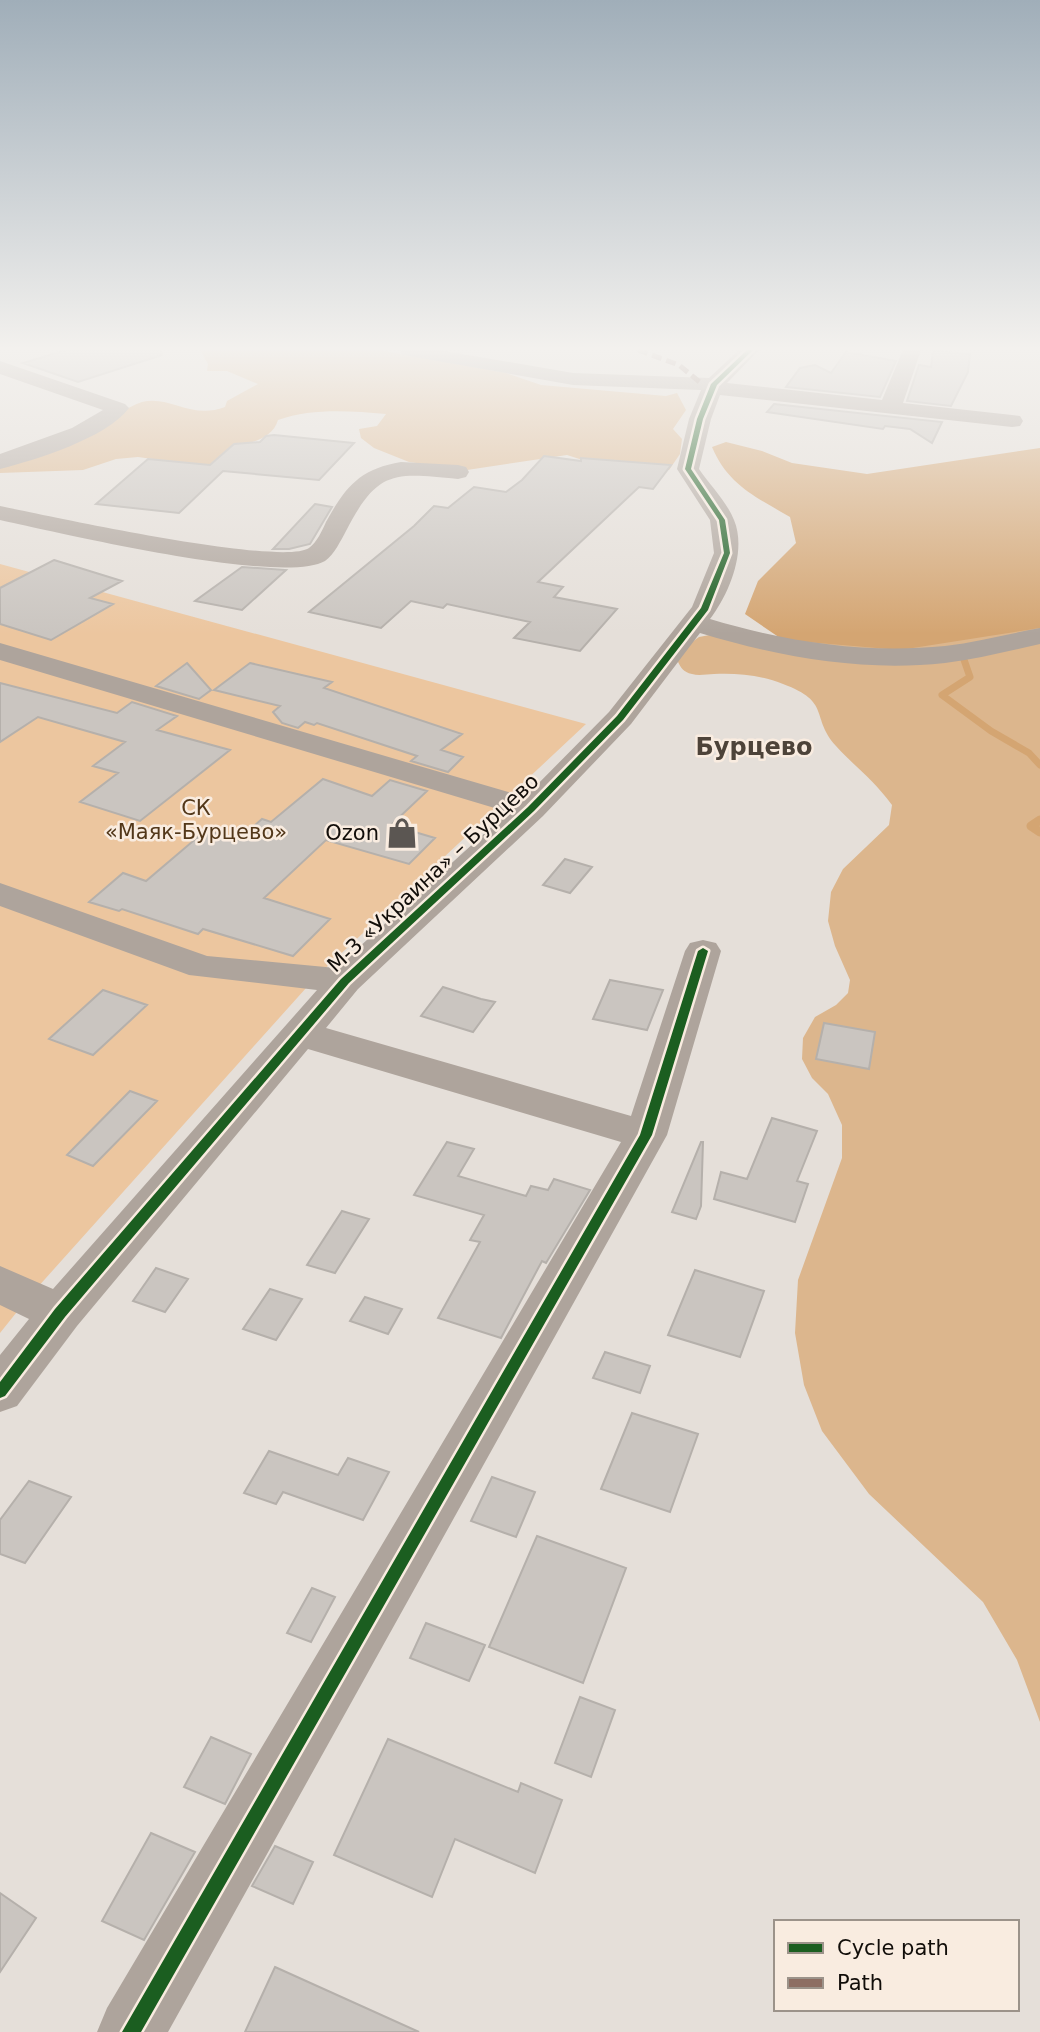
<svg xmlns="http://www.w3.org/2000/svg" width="1040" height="2032" viewBox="0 0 1040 2032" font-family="'DejaVu Sans',sans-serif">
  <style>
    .green { fill: #ecc69f }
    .forest { fill: #dcb68d }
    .water { fill: #d4a572 }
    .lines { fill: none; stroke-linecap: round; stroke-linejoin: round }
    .stream-far1 { stroke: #d4a572; stroke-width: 7 }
    .stream { stroke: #d4a572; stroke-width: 9 }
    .building { fill: #cac5c0; stroke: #b5b0ab; stroke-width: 2 }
    .minor { fill: #aea49c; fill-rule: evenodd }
    .quiet { stroke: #8d6e63; stroke-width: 5; stroke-dasharray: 10 5; stroke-linecap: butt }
    .cycleway-casing { stroke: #f9ece0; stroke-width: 5 }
    .cycleway { fill: #1b5e20; fill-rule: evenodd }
    .labels { text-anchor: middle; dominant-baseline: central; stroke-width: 5; stroke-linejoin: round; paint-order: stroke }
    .park-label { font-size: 21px; fill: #523719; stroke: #f9ece0 }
    .poi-label { font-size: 21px; fill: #110d09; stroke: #f9ece0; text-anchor: end }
    .street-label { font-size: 21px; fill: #110d09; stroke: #f9ece0 }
    .quarter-label { font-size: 24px; font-weight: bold; fill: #4d4339; stroke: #f9ece0 }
  </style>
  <rect width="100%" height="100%" fill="#e5dfd9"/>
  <path class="green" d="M0 564 586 724 315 978 28 1298 0 1333Z"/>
  <path class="forest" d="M200 350H379L506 373 541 385 666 396 677 393 686 410 673 429 682 439 680 454 669 470 595 464 567 455 467 470 409 462 374 448 361 438 359 429 377 426 386 414C350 411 312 408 278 420 272 440 250 442 232 449L225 469 138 457 116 459 83 470 0 473V466C32 453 64 442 95 428 110 421 126 407 142 402 170 395 191 420 225 407L227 401 258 384 227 371H207L208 364Z
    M1040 628V1722L1017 1660 983 1602 869 1494 822 1431 804 1385 795 1333 798 1280 842 1158V1125L828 1094 812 1078 802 1059 803 1038 815 1017 836 1005 848 993 850 980 835 946 828 921 831 892 843 869 889 825 892 805C873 779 856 768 836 746 810 717 832 702 783 684 761 675 737 673 714 674 707 674 699 676 692 674 683 672 681 668 677 660L688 645 699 637 715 634 783 640Z"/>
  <path class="water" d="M726 442 762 451 792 463 867 474 1040 448V628L900 650 783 640 745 614 758 581 796 543 790 517C756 497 728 485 712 447Z"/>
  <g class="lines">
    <path class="stream-far1" d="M962 654 970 677 942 695 991 731 1029 753 1040 765"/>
    <path class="stream" d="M1040 820 1031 826 1040 832"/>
  </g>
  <path class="building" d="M66 350H161L162 355 78 382 23 363Z
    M933 351 970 354 968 372 951 406 907 401 919 365 931 367Z
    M846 352 896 361 880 397 786 387 800 368 815 365 831 373Z
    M774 404 942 422 932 443 910 429 885 426 883 429 767 412Z
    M274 435 354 443 319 480 223 471 179 513 96 504 148 459 210 465 234 444 260 442 266 436Z
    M544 456 581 461V458L671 465 653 489 639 487 538 582 563 587 554 597 617 609 580 651 514 638 530 622 447 604 443 608 411 601 381 628 309 612 414 526 434 506 448 508 474 487 506 492 522 480Z
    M315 504 332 507 310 544 289 549H273Z
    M54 560 122 581 90 598 113 604 51 640 0 624V588Z
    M242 567 286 570 242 610 195 601Z
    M187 663 211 690 199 699 156 686Z
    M250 663 332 682 324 688 462 734 441 750 463 757 448 772 411 761 417 756 317 723 314 725 305 722 298 728 282 723 273 712 280 706 214 690Z
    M0 683 117 713 132 702 177 716 157 730 230 750 140 821 80 802 118 773 93 766 125 742 38 717 0 742Z
    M323 779 372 796 390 780 427 791 391 825 435 838 409 864 326 840 264 898 330 919 293 956 203 929 198 934 122 909 119 911 89 902 123 873 146 881 206 830 238 840 262 819 271 822Z
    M565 859 592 867 570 893 543 885Z
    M610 980 663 990 647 1030 593 1019Z
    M443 987 481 999 495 1002 473 1032 421 1016Z
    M103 990 147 1005 93 1055 49 1039Z
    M824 1023 875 1032 869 1069 816 1059Z
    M130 1091 157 1101 93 1166 67 1155Z
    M772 1118 817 1131 797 1181 808 1184 795 1222 714 1199 721 1172 747 1179Z
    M447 1142 474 1149 458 1176 526 1196 531 1186 548 1190 554 1179 590 1190 546 1263 542 1261 501 1338 438 1318 480 1242 470 1240 484 1215 414 1195Z
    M701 1142H703L701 1206 696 1219 672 1212Z
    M342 1211 369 1219 335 1273 307 1265Z
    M156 1268 188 1279 165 1312 133 1301Z
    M695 1270 764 1291 740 1357 668 1335Z
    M270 1289 302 1299 276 1340 243 1329Z
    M365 1297 402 1309 388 1334 350 1321Z
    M605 1352 650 1366 640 1393 593 1378Z
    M632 1413 698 1434 670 1512 601 1489Z
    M269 1451 338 1475 348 1458 389 1472 363 1520 283 1492 276 1504 244 1493Z
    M492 1477 535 1492 516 1537 471 1521Z
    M29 1481 71 1497 25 1563 0 1554V1520Z
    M537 1536 626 1568 583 1683 489 1647Z
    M312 1588 335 1597 311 1642 287 1633Z
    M426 1623 485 1645 469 1681 410 1658Z
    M580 1697 615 1710 591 1777 555 1763Z
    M211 1737 251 1754 225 1804 184 1787Z
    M388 1739 518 1792 521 1783 562 1800 535 1873 455 1839 432 1897 334 1855Z
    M151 1833 195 1852 144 1940 102 1921Z
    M275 1846 313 1862 293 1904 252 1886Z
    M0 1893 36 1918 0 1972Z
    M275 1967 419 2032H245Z"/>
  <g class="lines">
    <path class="minor" d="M400 350H439L573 373 709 378 739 350H759L727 383 882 400 903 350H921L903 403 1012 415 1020 416 1023 421 1020 426 1012 427 720 395 711 419 699 469C710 485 727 502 734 520 747 551 729 594 710 619 787 642 865 654 945 646 977 642 1008 634 1040 628V644C1008 651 977 659 945 663 861 672 779 657 700 633L631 724 543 816 358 989 326 1028 631 1116 685 951 690 943 703 940 716 943 721 951 667 1135 168 2032H97L107 2008 621 1142 308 1049 77 1326 17 1406 0 1412V1355L29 1319 0 1305V1266L53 1289 317 990 189 975 0 906V883L207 956 336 968 508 812 0 660V643L525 797 609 712 692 607 714 553 710 520 677 469 689 419 701 390 573 385 409 356 402 354Z
      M0 361 125 404 129 408C107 438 35 460 0 469V454L72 428 103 410 0 374Z
      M401 462 458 465 466 467 469 472 466 477 458 479C394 473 378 469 346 531 341 540 334 555 325 561 282 586 56 532 0 520V506C44 515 281 567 309 548 317 542 322 531 326 522 346 486 360 469 401 462Z"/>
    <path class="quiet" d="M638 350 679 365 702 384"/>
    <defs>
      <path id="cycleway" d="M747 350H753L717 385 703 419 691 469 725 520 730 553 708 610 623 720 534 811 349 983 65 1317 5 1396 0 1398V1382L55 1309 341 979 528 807 617 716 701 608 724 553 719 520 685 469 697 419 711 384Z
        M703 948 708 951 652 1135 141 2032H122L640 1135 698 951Z"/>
    </defs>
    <use href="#cycleway" class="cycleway-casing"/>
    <use href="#cycleway" class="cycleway"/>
  </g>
  <linearGradient id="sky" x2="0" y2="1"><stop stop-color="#a0aeb9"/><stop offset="0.55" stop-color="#f3f1ee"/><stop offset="1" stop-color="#f3f1ee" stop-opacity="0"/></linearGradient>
  <rect width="1040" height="634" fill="url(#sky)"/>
  <defs>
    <symbol id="shop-bare" viewBox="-9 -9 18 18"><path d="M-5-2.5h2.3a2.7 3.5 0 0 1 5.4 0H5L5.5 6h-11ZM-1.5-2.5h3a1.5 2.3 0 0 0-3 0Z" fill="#5b5652" stroke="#f9ece0" stroke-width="2.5" paint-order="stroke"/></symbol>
  </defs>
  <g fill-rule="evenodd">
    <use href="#shop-bare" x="380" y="811" width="44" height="44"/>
  </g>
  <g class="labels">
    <g class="park-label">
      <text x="196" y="808">СК<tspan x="196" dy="24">«Маяк-Бурцево»</tspan></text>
    </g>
    <g class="poi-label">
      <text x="379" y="833">Ozon</text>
    </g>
    <g class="street-label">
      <text transform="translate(433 873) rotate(-43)">М-3 «Украина» – Бурцево</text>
    </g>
    <g class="quarter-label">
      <text x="754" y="747">Бурцево</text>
    </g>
  </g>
  <rect x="774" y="1920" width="245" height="91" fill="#f9ece0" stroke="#9c938a" stroke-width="2"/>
  <rect x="788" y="1943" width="35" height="10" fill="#1b5e20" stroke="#9c938a" stroke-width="2"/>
  <text x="837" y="1955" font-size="21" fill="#110d09">Cycle path</text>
  <rect x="788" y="1978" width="35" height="10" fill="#8d6e63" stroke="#9c938a" stroke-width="2"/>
  <text x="837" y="1990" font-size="21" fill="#110d09">Path</text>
</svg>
